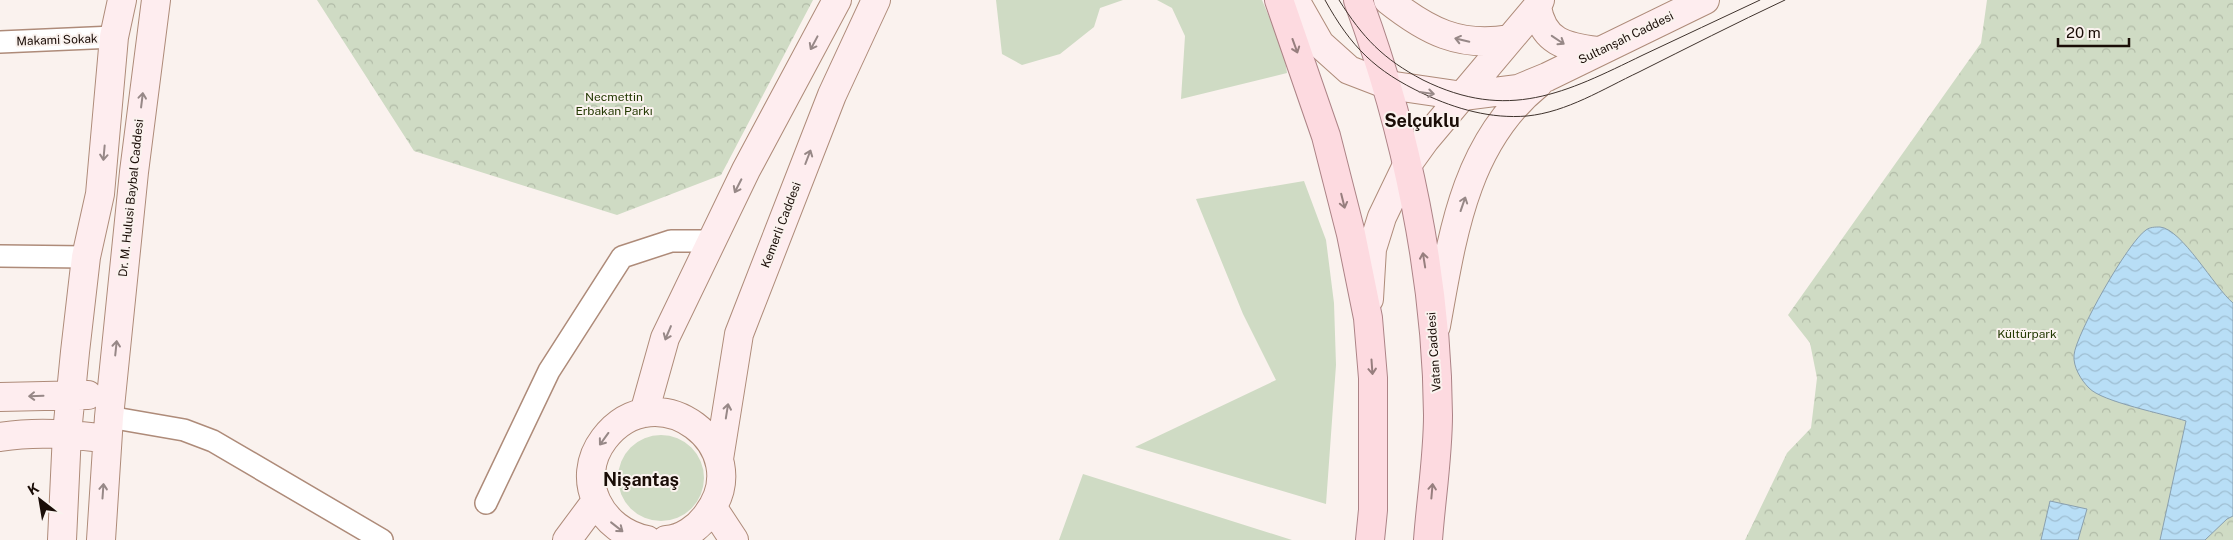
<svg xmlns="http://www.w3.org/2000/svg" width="2233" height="540" viewBox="0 0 2233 540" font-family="'Public Sans',sans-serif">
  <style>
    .grass { fill: #cfdbc4 }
    .park { fill: url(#park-crowns) }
    .water { fill: url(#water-waves); stroke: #899fae }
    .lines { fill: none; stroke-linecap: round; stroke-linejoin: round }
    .street-casing { stroke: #ae8b79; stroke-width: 24 }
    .secondary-casing { stroke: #ae8b79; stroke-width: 30 }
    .primary-casing { stroke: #ac8386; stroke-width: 30 }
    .street { stroke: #fff; stroke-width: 21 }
    .secondary { stroke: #feedef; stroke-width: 28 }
    .primary { stroke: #fddae0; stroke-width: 28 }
    .tram { stroke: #3f332d; stroke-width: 1 }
    .oneway { stroke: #978887 }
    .oneway2 { stroke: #977e7e }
    .labels { text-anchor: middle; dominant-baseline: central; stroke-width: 4; stroke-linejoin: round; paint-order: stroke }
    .street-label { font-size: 12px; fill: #1a0d07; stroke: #faf2ee }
    .park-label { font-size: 12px; fill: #243903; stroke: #faf2ee }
    .district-label { font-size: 18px; font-weight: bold; fill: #1a0d07; stroke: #faf2ee }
  </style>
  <defs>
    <pattern id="park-crowns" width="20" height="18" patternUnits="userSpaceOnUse" patternTransform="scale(1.25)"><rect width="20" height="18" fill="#cfdbc4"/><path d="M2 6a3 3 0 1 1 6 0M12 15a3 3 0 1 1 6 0" fill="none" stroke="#b1bba7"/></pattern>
    <pattern id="water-waves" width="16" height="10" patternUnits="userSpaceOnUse" patternTransform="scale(1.25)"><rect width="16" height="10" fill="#b8def6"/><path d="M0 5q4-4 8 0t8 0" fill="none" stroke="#9ebdd1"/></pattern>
  </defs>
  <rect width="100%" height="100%" fill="#faf2ee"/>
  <path class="grass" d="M996 0H1123L1100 8 1094 27 1060 54 1022 65 1002 54Z
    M1157 0H1262L1284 53 1287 73 1181 99 1185 36 1172 8Z
    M1304 181 1326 240 1334 303 1336 365 1326 504 1135 447 1276 380 1243 314 1196 199Z
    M618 478a43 43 0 1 1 86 0a43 43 0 1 1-86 0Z
    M1083 474 1292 540H1059Z"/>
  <path class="park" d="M317 0H813L721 175 617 215 414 151Z
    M1987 0H2233V540H1745L1787 453 1811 428 1817 378 1810 343 1788 315 1981 43Z"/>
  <path class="water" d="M2160 227C2182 229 2214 287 2233 303V516L2227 519 2205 540H2160L2186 421C2165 414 2102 402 2089 388 2081 380 2073 367 2074 355 2076 334 2128 242 2146 230 2150 227 2155 227 2160 227Z
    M2050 501 2087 509 2078 540H2041Z"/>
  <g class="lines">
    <defs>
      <path id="street" d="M0 42 114 37
        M0 256 86 257
        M109 417 184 430 213 441 382 540
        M486 503 549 371 622 257 671 241H711"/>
      <path id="secondary" d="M1295 0 1320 44 1349 70 1388 85 1463 96 1518 89 1547 77 1705 0
        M1388 0C1427 31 1460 48 1510 39
        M1537 7C1543 42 1565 47 1597 51
        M1369 299 1372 249 1382 217 1407 165 1425 140 1537 7 1540 0
        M1436 326C1452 238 1464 144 1538 84
        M0 397 88 395
        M644 413 665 338 746 170 837 0
        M0 437C37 431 71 434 107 439
        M719 459 739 334 832 95 876 0
        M713 508 734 540
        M62 540 67 433 75 352 86 257 100 194 114 37 122 0
        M101 540 109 417 134 172 156 0
        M567 540 596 501
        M647 540C601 531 573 480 604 439 656 370 759 447 707 515 698 528 682 539 666 540"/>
      <path id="primary" d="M1279 0 1326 136 1351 234 1368 318 1373 378V510L1370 540
        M1358 0C1406 129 1437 278 1438 415 1438 456 1431 499 1428 540"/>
    </defs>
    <use href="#street" class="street-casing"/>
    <use href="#secondary" class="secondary-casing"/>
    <use href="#primary" class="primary-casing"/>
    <use href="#street" class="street"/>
    <use href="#secondary" class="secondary"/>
    <use href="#primary" class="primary"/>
    <path class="tram" d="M1325 0C1351 47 1375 71 1424 94 1456 109 1491 119 1527 116 1567 112 1603 89 1639 72 1687 48 1736 23 1785 0
      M1339 0C1363 38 1383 59 1423 80 1508 122 1565 93 1643 55 1682 37 1721 18 1760 0"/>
  </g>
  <defs><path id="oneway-shaft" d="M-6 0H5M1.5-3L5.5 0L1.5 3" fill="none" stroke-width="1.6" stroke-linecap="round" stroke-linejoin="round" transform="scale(1.25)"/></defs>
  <g class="oneway">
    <use href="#oneway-shaft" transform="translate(1462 40) rotate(-167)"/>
    <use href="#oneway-shaft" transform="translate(1558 40) rotate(34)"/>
    <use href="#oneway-shaft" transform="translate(814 43) rotate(118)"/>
    <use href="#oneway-shaft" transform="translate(1427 93) rotate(8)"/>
    <use href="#oneway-shaft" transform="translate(142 100) rotate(-83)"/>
    <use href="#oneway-shaft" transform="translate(104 153) rotate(95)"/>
    <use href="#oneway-shaft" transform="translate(808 157) rotate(-69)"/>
    <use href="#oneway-shaft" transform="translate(738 186) rotate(117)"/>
    <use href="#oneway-shaft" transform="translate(1463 204) rotate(-71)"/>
    <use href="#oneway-shaft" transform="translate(668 333) rotate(113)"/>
    <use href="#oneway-shaft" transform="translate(116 348) rotate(-84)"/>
    <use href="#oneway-shaft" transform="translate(36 396) rotate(178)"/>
    <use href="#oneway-shaft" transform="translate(727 411) rotate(-81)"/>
    <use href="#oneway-shaft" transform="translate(604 439) rotate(126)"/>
    <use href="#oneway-shaft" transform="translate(103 491) rotate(-86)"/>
    <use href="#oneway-shaft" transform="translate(617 527) rotate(38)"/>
  </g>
  <g class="oneway2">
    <use href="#oneway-shaft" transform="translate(1295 46) rotate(70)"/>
    <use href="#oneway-shaft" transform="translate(1343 201) rotate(76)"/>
    <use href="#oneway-shaft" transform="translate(1424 260) rotate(-99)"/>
    <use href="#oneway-shaft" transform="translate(1372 367) rotate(86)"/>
    <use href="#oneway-shaft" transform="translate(1432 491) rotate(-85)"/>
  </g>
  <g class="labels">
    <g class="street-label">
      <text transform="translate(1626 38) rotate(-26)">Sultanşah Caddesi</text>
      <text transform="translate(57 40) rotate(-2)">Makami Sokak</text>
      <text transform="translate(131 198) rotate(-84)">Dr. M. Hulusi Baybal Caddesi</text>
      <text transform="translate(781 225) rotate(-69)">Kemerli Caddesi</text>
      <text transform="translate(1434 352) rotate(-94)">Vatan Caddesi</text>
    </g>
    <g class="park-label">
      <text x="614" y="97">Necmettin<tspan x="614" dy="14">Erbakan Parkı</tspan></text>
      <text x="2027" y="334">Kültürpark</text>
    </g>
    <g class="district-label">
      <text x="1422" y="120">Selçuklu</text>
      <text x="641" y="479">Nişantaş</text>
    </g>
  </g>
  <g transform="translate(40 500) rotate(329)" stroke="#faf2ee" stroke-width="4" paint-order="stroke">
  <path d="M0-4L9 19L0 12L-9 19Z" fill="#1a0d07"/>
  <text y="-8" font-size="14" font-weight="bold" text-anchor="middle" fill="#1a0d07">K</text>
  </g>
  <path d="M2058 38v8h71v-8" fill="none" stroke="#1a0d07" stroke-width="2.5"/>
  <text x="2066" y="38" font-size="15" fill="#1a0d07" stroke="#faf2ee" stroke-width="4" paint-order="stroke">20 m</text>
</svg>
